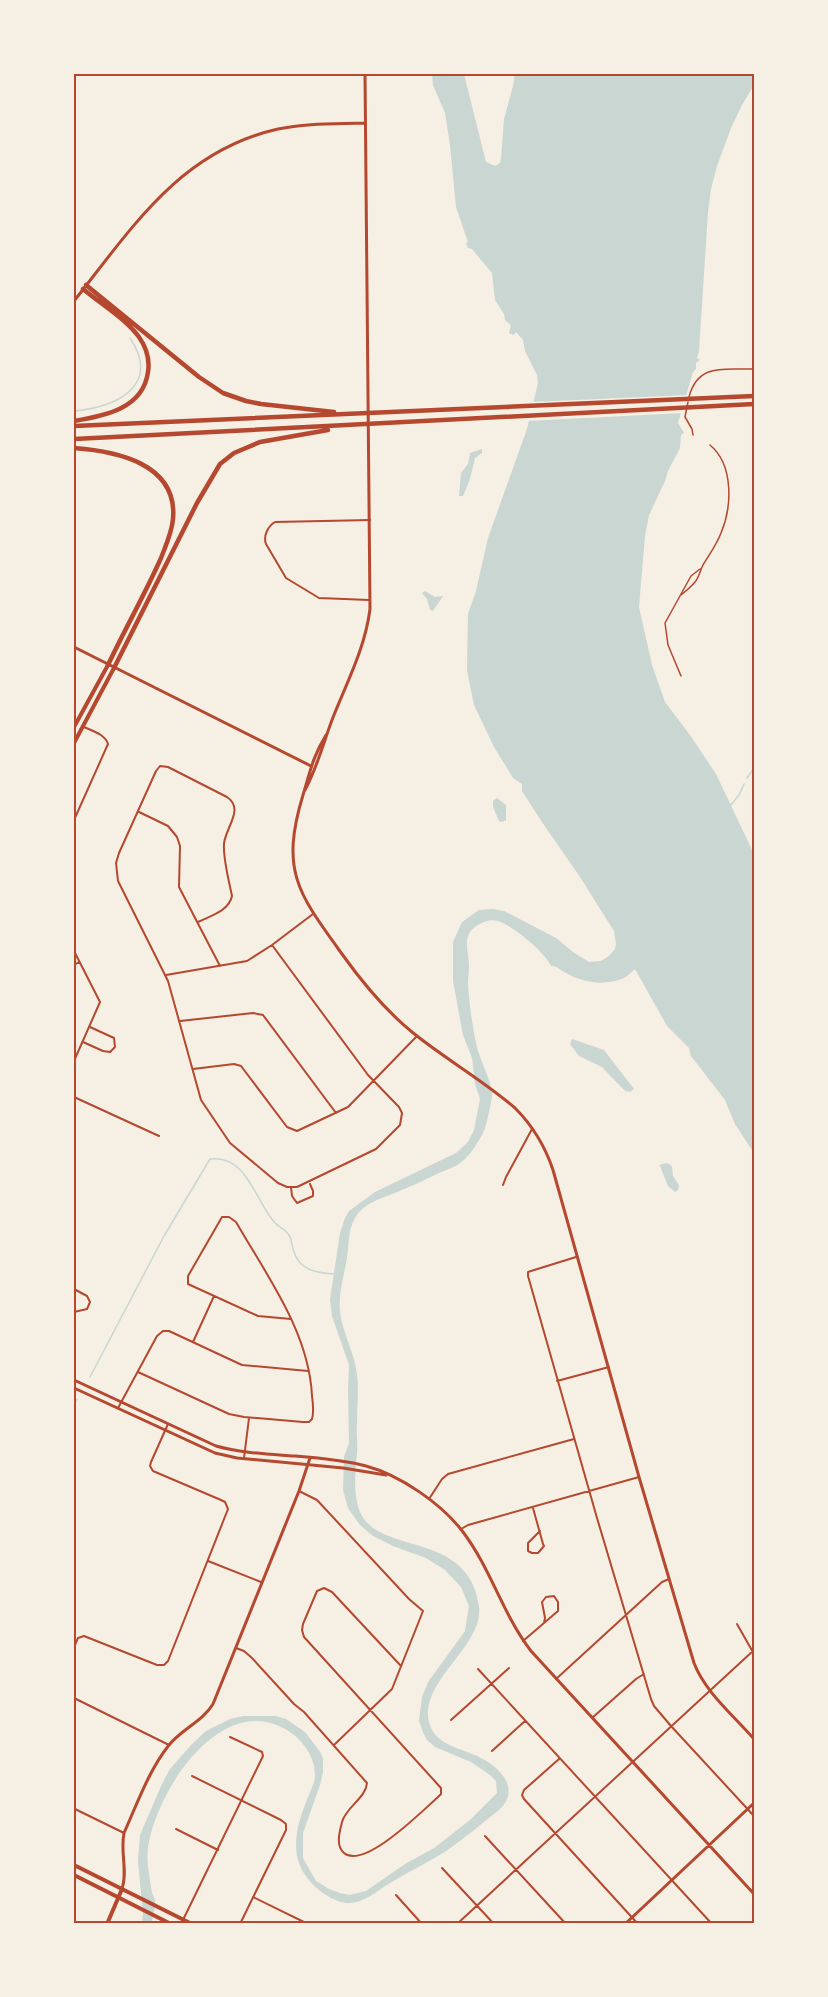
<svg xmlns="http://www.w3.org/2000/svg" width="828" height="1997" viewBox="0 0 828 1997" font-family="Cabin,sans-serif">
  <style>
    .water { fill: #c9d6d2 }
    .pier { fill: #f6efe4 }
    .lines { fill: none; stroke-linecap: round; stroke-linejoin: round }
    .stream { stroke: #c9d6d2; stroke-width: 1.5 }
    .service { stroke: #b5482f; stroke-width: 1.5 }
    .minor { stroke: #b5482f; stroke-width: 2 }
    .tertiary { stroke: #b5482f; stroke-width: 3 }
    .secondary { stroke: #b5482f; stroke-width: 4 }
    .primary { stroke: #b5482f; stroke-width: 4 }
    .motorway { stroke: #b5482f; stroke-width: 4.5 }
    .neatline { fill: none; stroke: #b5482f; stroke-width: 2 }
  </style>
  <rect width="100%" height="100%" fill="#f6efe4"/>
  <path class="water" d="M432 74H464L486 162 495 166 500 163 501 158 504 119 513 86 515 74H754V85L742 105 731 128 717 166 711 189 708 212 699 351 697 358 700 360 696 363V369L693 372 678 423 684 433 681 435 680 448 668 471 665 481 649 515 645 536 639 607 652 665 665 702 690 735 716 774 754 854V1153L735 1124 725 1100 691 1056 689 1048 667 1026 635 969C631 972 628 976 624 978 606 986 584 983 568 974 561 971 558 966 551 966 546 953 512 925 498 921 487 918 472 926 468 936 465 945 469 956 469 966 469 972 468 978 468 983 469 1003 472 1024 476 1043 479 1059 491 1079 492 1094 492 1100 490 1106 489 1112 487 1120 486 1127 482 1135 477 1144 469 1157 460 1163 454 1168 445 1170 439 1173 424 1180 410 1187 395 1193 380 1199 364 1203 355 1218 348 1230 349 1244 347 1258 344 1276 338 1294 340 1311 342 1333 355 1353 357 1375 359 1391 357 1407 357 1423 356 1432 358 1443 357 1453 355 1471 353 1494 360 1512 379 1556 470 1530 479 1607 484 1649 410 1686 432 1730 441 1747 468 1750 483 1759 503 1770 520 1791 499 1810 482 1823 466 1837 449 1849 430 1862 409 1871 390 1883 375 1892 360 1907 341 1902 328 1898 316 1889 308 1879 289 1855 296 1828 306 1802 309 1794 314 1785 315 1777 316 1755 299 1735 281 1727 217 1696 155 1794 148 1848 146 1862 150 1879 152 1893 153 1896 155 1898 155 1901 156 1908 152 1916 152 1923H142L143 1914 138 1861 140 1835 162 1784 170 1769 192 1744 206 1731 230 1719 243 1716H276L286 1719 305 1732 321 1753 323 1759V1772L320 1785 303 1833V1858L316 1881 329 1889 340 1893 349 1895 366 1891 405 1864 434 1848 470 1820 497 1793 496 1781 490 1775 471 1762 435 1747 427 1740 423 1732 419 1721 422 1697 428 1682 465 1631 469 1606 461 1587 445 1570 426 1558 393 1546 373 1536 360 1525 348 1508 343 1490 344 1457 349 1443 348 1390 349 1365 332 1316 330 1299 340 1233 345 1218 349 1211 375 1192 456 1153 468 1142 474 1130 480 1099 475 1084 472 1058 463 1035 453 981V942L462 922 479 910 493 909 504 911 556 938 573 952 589 962 601 961 609 956 615 949 616 944 614 931 580 877 544 825 522 791V784L513 778 494 747 474 705 467 670 468 614 476 591 488 538 527 429 538 383 537 375 525 351 523 340 516 332 513 335 509 333 511 325 505 320 504 314 495 300 492 273 472 249 468 248 466 243 468 242 456 207 450 145 445 113 433 85Z
    M482 449V453L475 458 470 479 463 496H459L461 473 468 464 470 453Z
    M425 591 435 597 443 596 433 611 430 610 427 599 422 593Z
    M497 798 506 805V820L502 822 499 821 493 807V801Z
    M572 1039 604 1050 634 1089 630 1092 625 1091 602 1067 579 1056 570 1044Z
    M667 1163 672 1166 673 1176 679 1185 678 1190 675 1192 668 1186 660 1166 659 1165Z"/>
  <path class="pier" d="M689 395 684 413 526 421 531 402Z"/>
  <g class="lines">
    <path class="stream" d="M74 411C115 408 162 386 130 338
      M747 778 754 768
      M730 806 739 795 744 784
      M90 1377 164 1236 210 1159C247 1154 255 1201 275 1223 279 1227 286 1230 289 1235 292 1240 292 1247 294 1252 300 1271 318 1273 335 1274
      M74 1405 77 1399"/>
    <path class="service" d="M689 397C698 362 726 370 754 369
      M688 402 685 417 692 429 693 435
      M681 595C686 591 691 587 695 582 699 577 700 571 703 565 709 555 717 544 721 533 732 507 734 465 710 445
      M681 676 668 645 665 623 691 576 700 569"/>
    <path class="minor" d="M369 600 319 598 286 578 266 544C263 536 268 526 275 522L370 520
      M139 812 168 826 177 837 180 846 179 887 220 966
      M74 820 108 744C105 734 92 731 84 727
      M198 922C210 916 229 911 232 896 229 881 223 859 224 844 225 828 245 809 227 797L168 767 160 766 156 771 119 853 116 863 118 881 168 981 201 1100 230 1143 278 1183 287 1187H297L376 1149 400 1125 402 1113 399 1107 368 1075 272 945
      M74 951 100 1002 74 1061
      M74 965 79 962
      M166 975 247 961 272 945 313 914
      M180 1021 253 1013 263 1015 336 1113
      M83 1042 103 1051 110 1052 115 1047 114 1038 90 1027
      M193 1069 234 1064 241 1066 287 1127 297 1131 348 1107 417 1036
      M74 1097 159 1136
      M503 1185 506 1177 532 1129
      M291 1187 292 1196 297 1203 313 1196V1191L310 1184
      M576 1257 531 1271 528 1272V1276L597 1518 651 1699 654 1706 671 1726 754 1816
      M74 1289 87 1296 90 1302 87 1309 74 1312
      M74 1318V1328
      M193 1342 214 1296
      M138 1372 229 1414 244 1417 303 1422H309L312 1419C314 1412 313 1403 312 1396 309 1332 267 1276 236 1222L229 1217H222L188 1276V1284L258 1316 291 1319
      M557 1381 609 1367
      M118 1408 157 1336 163 1331H169L242 1365 308 1371
      M244 1458 249 1418
      M299 1491 317 1500 409 1599 423 1611 392 1689 334 1745
      M429 1499 442 1479 448 1474 574 1439
      M533 1508 543 1544 544 1546 538 1553H532L528 1551V1543L540 1531
      M461 1529 468 1525 639 1477
      M208 1561 261 1582
      M737 1624 754 1654
      M523 1641 558 1611V1602L554 1596 546 1597 542 1602 545 1618 544 1623
      M74 1647 78 1638 84 1636 157 1665H164L168 1661 228 1509 225 1502 221 1500 153 1471 150 1466 151 1462 168 1424
      M236 1648 244 1651 252 1658 294 1704 304 1712 367 1783C366 1798 346 1807 342 1822 340 1831 335 1845 344 1853 364 1870 422 1811 437 1798L441 1794V1788L304 1637 302 1630 303 1624 317 1591 324 1588 332 1592 401 1666
      M478 1669 712 1924
      M556 1679 662 1582 669 1579
      M74 1698 169 1745
      M592 1718 636 1679 644 1674
      M451 1720 509 1668
      M492 1751 525 1721
      M559 1759 524 1790 522 1795 524 1799 638 1924
      M192 1776 281 1820 286 1824V1830L240 1924
      M75 1809 124 1833
      M176 1829 218 1850
      M485 1836 566 1924
      M442 1868 494 1924
      M396 1895 422 1924
      M253 1897 308 1924
      M181 1924 263 1756 262 1752 230 1737
      M457 1924 754 1650"/>
    <path class="tertiary" d="M74 301C132 228 180 151 278 129 306 123 335 124 364 123
      M74 647 311 766
      M326 735C313 756 310 772 303 795 280 871 298 893 342 954 362 982 385 1010 412 1032 445 1059 483 1080 515 1108 533 1126 545 1146 553 1170L639 1477 694 1663C705 1692 734 1716 754 1739
      M305 790C317 768 323 744 332 720 346 684 365 649 370 609L365 74
      M74 1380 216 1446C241 1453 268 1454 294 1456 318 1458 343 1460 366 1466 400 1475 442 1504 463 1532 491 1569 503 1615 531 1651L754 1894
      M74 1388 215 1453 237 1458 343 1468 386 1475
      M122 1889C128 1871 120 1852 124 1833 137 1804 149 1770 169 1745 182 1729 203 1721 213 1704L299 1491 310 1458
      M625 1924 754 1803"/>
    <path class="secondary" d="M74 727 108 665
      M74 743 114 668
      M107 1924 122 1889"/>
    <path class="primary" d="M74 1865 192 1924
      M74 1875 171 1924"/>
    <path class="motorway" d="M86 285 199 377 223 393 246 401 261 404 334 412
      M74 421C104 416 143 409 148 372 150 359 146 347 139 337 125 318 101 304 83 289
      M74 426 754 396
      M74 439 754 404
      M74 448C115 451 178 463 173 519 172 532 166 545 161 558 145 594 125 629 108 665
      M114 668 197 503 220 464 234 453 260 442 328 430"/>
  </g>
  <rect width="828" height="1997" fill="none" stroke="#f6efe4" stroke-width="150"/>
  <rect x="75" y="75" width="678" height="1847" class="neatline"/>
</svg>
